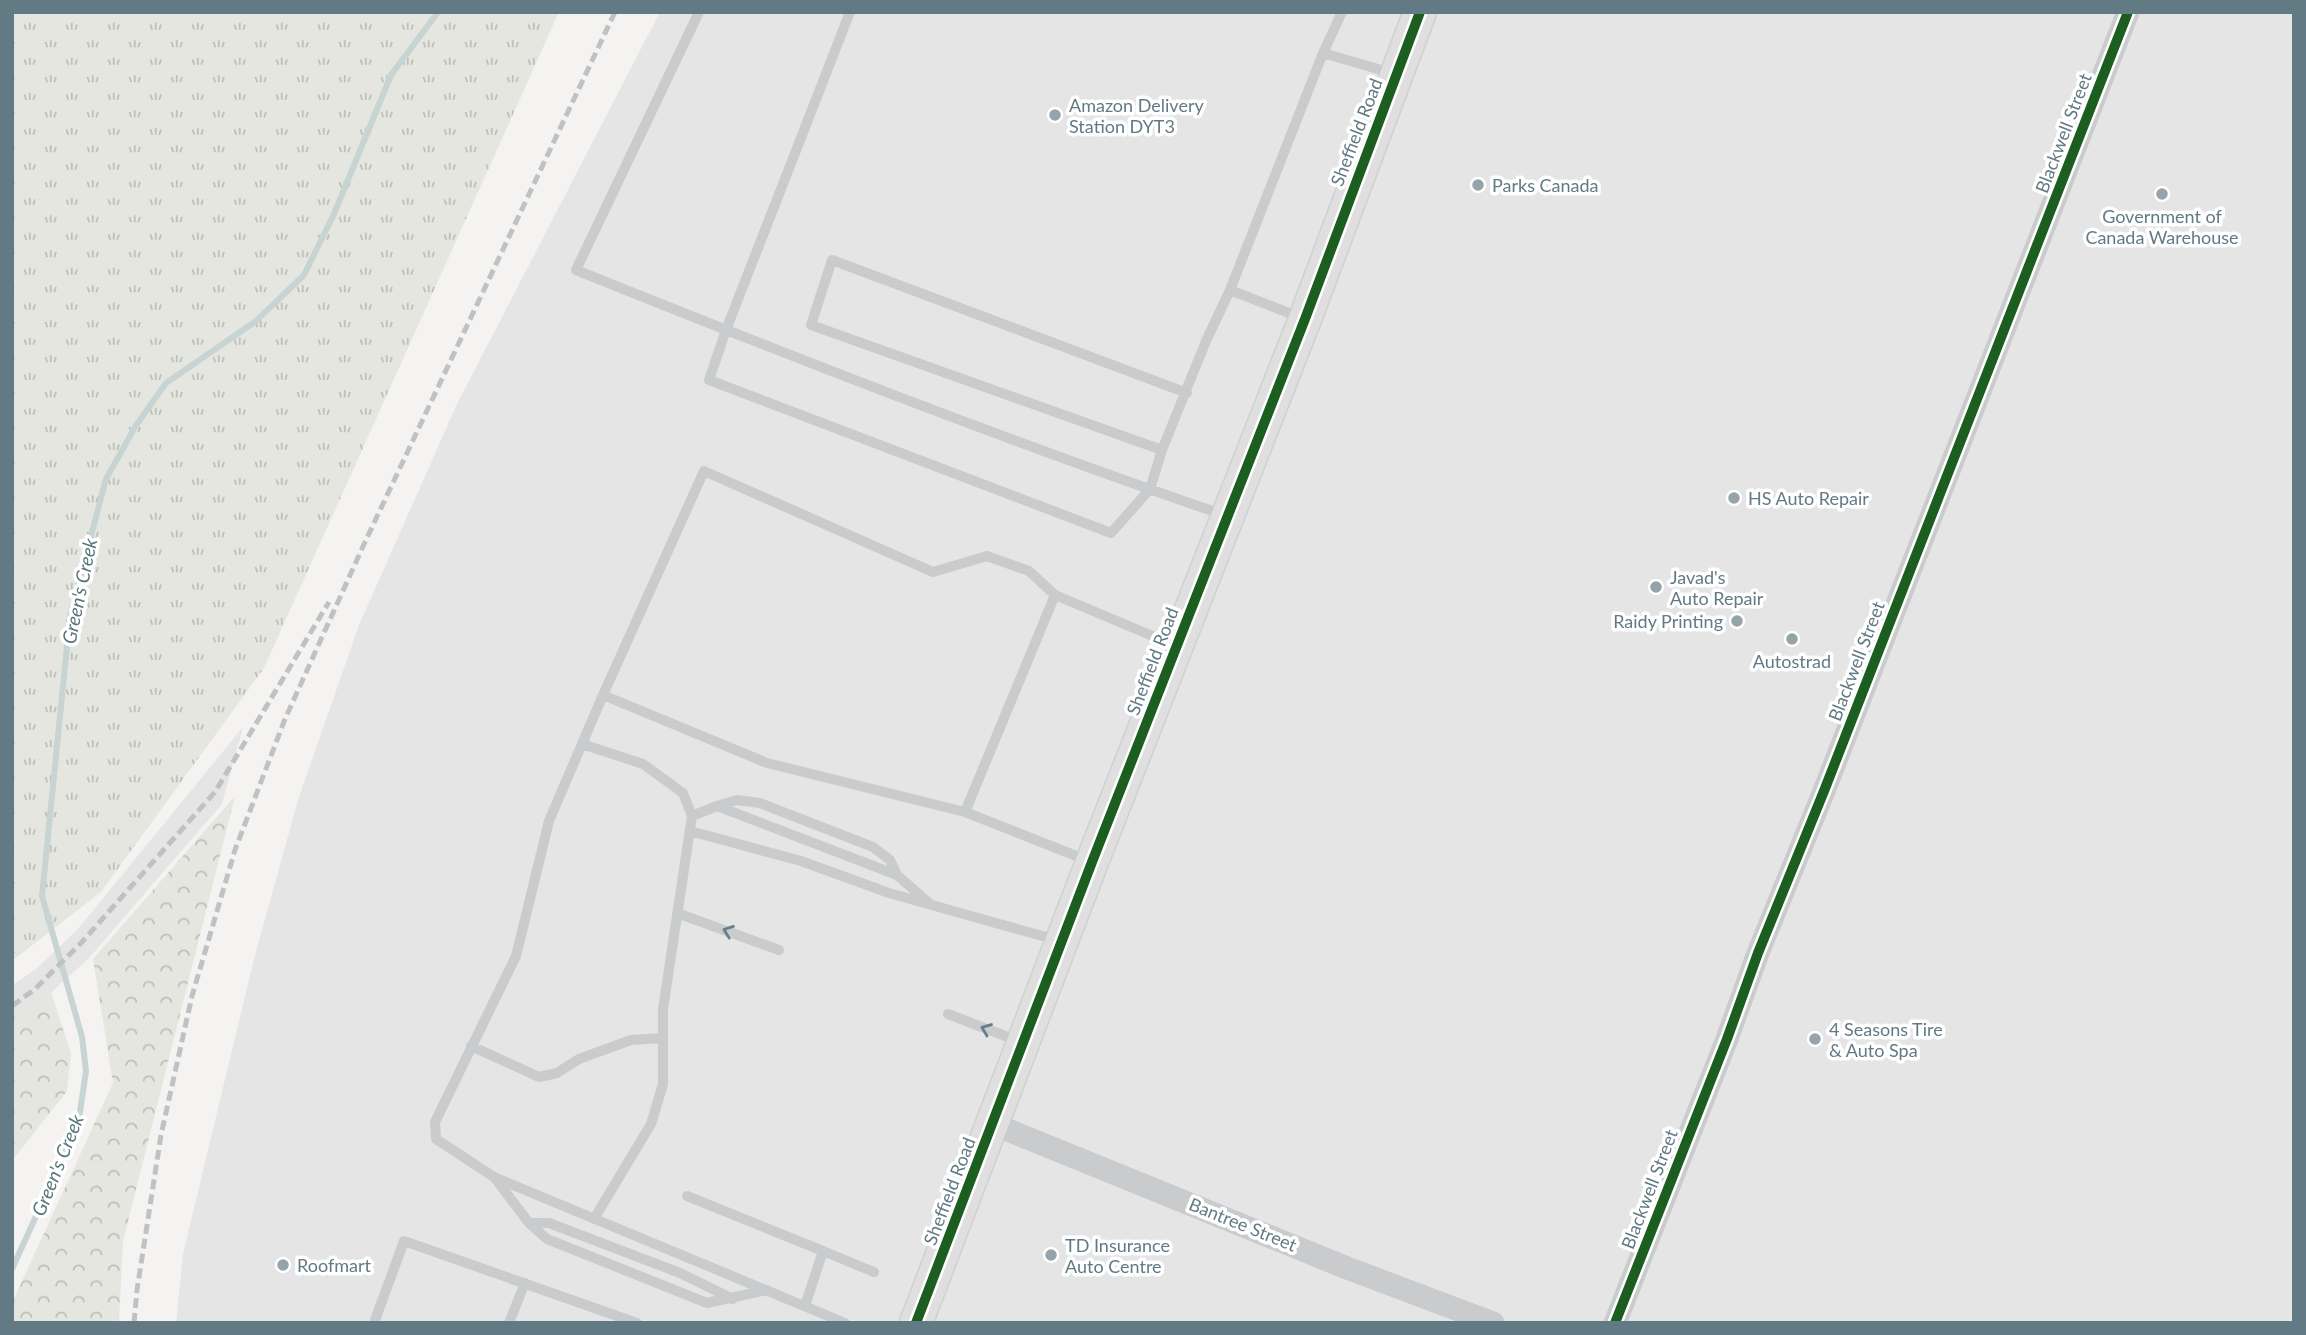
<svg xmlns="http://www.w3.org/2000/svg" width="2306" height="1335" viewBox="0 0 2306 1335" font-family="Lato,sans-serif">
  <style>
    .built { fill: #e4e5e4 }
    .grass { fill: url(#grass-tufts) }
    .forest { fill: url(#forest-crowns) }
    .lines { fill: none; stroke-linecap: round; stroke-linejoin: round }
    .stream { stroke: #c8d4d4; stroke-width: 6 }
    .secondary-casing { stroke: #cfd1d0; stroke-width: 35 }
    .lane { stroke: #cacbcc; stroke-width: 10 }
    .street { stroke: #cacbcc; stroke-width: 23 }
    .secondary { stroke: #dfdfdf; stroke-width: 32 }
    .rail { stroke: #bfc2c2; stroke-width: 5; stroke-dasharray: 10 5; stroke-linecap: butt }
    .cycleway-casing { stroke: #fff; stroke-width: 15 }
    .cycleway { stroke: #1b5e20; stroke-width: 10 }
    .oneway { stroke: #677e88 }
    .poi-dot { fill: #95a4aa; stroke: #fff; stroke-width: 2.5 }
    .labels { text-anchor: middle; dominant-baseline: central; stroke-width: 7; stroke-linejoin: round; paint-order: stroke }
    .poi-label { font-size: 18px; fill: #627a84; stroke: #fff; text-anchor: start }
    .street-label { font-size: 18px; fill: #627a84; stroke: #fff }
    .water-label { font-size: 19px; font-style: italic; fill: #58777a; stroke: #fff }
  </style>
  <defs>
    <pattern id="grass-tufts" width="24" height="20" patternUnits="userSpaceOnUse" patternTransform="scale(1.75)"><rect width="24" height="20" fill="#e4e6df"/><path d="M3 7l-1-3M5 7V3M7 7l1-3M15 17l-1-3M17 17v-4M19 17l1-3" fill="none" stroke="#bcbfba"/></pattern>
    <pattern id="forest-crowns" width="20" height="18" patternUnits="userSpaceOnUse" patternTransform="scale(1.75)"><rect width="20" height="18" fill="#e4e6df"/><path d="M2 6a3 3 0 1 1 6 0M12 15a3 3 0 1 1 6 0" fill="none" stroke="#bcbfba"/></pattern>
  </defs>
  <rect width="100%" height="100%" fill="#f4f3f1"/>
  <path class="built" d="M660 12H2294V1323H176L183 1254 254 959 298 800 359 625 457 404Z
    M243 727 222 804 89 958 44 999 12 1022V985L35 970 78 929Z"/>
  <path class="grass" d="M12 12H559L264 668 101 892 12 961Z"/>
  <path class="forest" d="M235 796 123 1241 119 1323H12V1303L113 1083 93 959Z
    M50 989 71 1053 67 1091 12 1161V1017Z"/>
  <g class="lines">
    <path class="stream" d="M12 1269 68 1146 80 1112 86 1071 82 1037 42 896 70 616 106 479 135 427 166 383 256 321 304 275 334 214 391 75 438 12"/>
    <defs>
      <path id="secondary" d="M916 1323 1092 862 1305 319 1420 12"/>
    </defs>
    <use href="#secondary" class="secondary-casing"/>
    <path class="lane" d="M699 12 576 270C790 356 1005 440 1224 515
      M850 12 726 330 709 380 1111 533 1150 489 1162 450 1206 341 1230 290 1302 318
      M1323 53 1342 12
      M1230 290 1323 53 1395 74
      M1162 450 811 325 832 260 1187 393
      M1055 595 1029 571 987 556 933 572 704 471 603 695 767 763 965 812 1089 861
      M603 695 549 821 516 956 435 1122 436 1139 494 1177 845 1323
      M582 744 643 764 683 793 692 816 663 1009V1084L651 1124 594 1219
      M717 806 737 800 760 803 873 847 890 860 897 875
      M965 812 1055 595 1174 645
      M692 816 717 806 897 875 929 903
      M690 831 801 861 889 893 1060 941
      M677 913 779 950
      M948 1014 1021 1042
      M471 1046 539 1077 557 1073 579 1059 631 1040 663 1038
      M495 1178 529 1223
      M687 1196 823 1251
      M733 1299 680 1273 549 1223H529L547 1239 707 1303 767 1290
      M805 1306 823 1251 874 1272
      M374 1323 404 1241 637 1323
      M509 1323 525 1283"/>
    <path class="street" d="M993 1124 1347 1268 1493 1323
      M1615 1323 1727 1039 1758 953 1824 791 2128 12"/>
    <use href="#secondary" class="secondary"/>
    <path class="rail" d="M12 1006 35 989 81 943 215 792 329 602
      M134 1323 137 1290 161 1135 192 996 235 850 285 719 365 542 615 12"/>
    <defs>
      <path id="cycleway" d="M916 1323 1092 862 1305 319 1420 12
        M1615 1323 1727 1039 1758 953 1824 791 2128 12"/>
    </defs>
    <use href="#cycleway" class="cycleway-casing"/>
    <use href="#cycleway" class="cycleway"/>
  </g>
  <defs><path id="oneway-chevron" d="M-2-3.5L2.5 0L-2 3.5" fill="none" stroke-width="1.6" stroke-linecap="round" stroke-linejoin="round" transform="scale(1.75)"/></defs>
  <g class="oneway">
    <use href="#oneway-chevron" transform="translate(728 931) rotate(-160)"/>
    <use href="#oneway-chevron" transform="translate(986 1029) rotate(-159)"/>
  </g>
  <g class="poi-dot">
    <circle cx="1055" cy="115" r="7"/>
    <circle cx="1478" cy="185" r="7"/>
    <circle cx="2162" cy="194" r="7"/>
    <circle cx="1734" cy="498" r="7"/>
    <circle cx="1656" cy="587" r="7"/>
    <circle cx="1737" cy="621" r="7"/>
    <circle cx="1792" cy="639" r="7"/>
    <circle cx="1815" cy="1039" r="7"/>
    <circle cx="1051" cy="1255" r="7"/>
    <circle cx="283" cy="1265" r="7"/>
  </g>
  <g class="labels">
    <g class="poi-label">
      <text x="1069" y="105">Amazon Delivery<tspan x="1069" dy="21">Station DYT3</tspan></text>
      <text x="1492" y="185">Parks Canada</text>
      <text x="2162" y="216" text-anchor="middle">Government of<tspan x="2162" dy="21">Canada Warehouse</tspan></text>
      <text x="1748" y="498">HS Auto Repair</text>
      <text x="1670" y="577">Javad's<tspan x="1670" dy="21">Auto Repair</tspan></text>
      <text x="1723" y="621" text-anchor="end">Raidy Printing</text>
      <text x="1792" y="661" text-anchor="middle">Autostrad</text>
      <text x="1829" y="1029">4 Seasons Tire<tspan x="1829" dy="21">&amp; Auto Spa</tspan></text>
      <text x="1065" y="1245">TD Insurance<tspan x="1065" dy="21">Auto Centre</tspan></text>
      <text x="297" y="1265">Roofmart</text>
    </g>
    <g class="street-label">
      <text transform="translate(1356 132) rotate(-69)">Sheffield Road</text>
      <text transform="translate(2063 133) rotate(-69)">Blackwell Street</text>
      <text transform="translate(1152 661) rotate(-69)">Sheffield Road</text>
      <text transform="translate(1856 661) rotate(-69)">Blackwell Street</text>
      <text transform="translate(1649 1189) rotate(-69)">Blackwell Street</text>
      <text transform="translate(949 1191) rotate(-69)">Sheffield Road</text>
      <text transform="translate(1243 1224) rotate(22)">Bantree Street</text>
    </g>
    <g class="water-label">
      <text transform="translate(79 591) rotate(-78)">Green's Creek</text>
      <text transform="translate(57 1165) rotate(-68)">Green's Creek</text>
    </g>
  </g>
  <rect width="2306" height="1335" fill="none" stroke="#627a84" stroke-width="28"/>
</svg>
